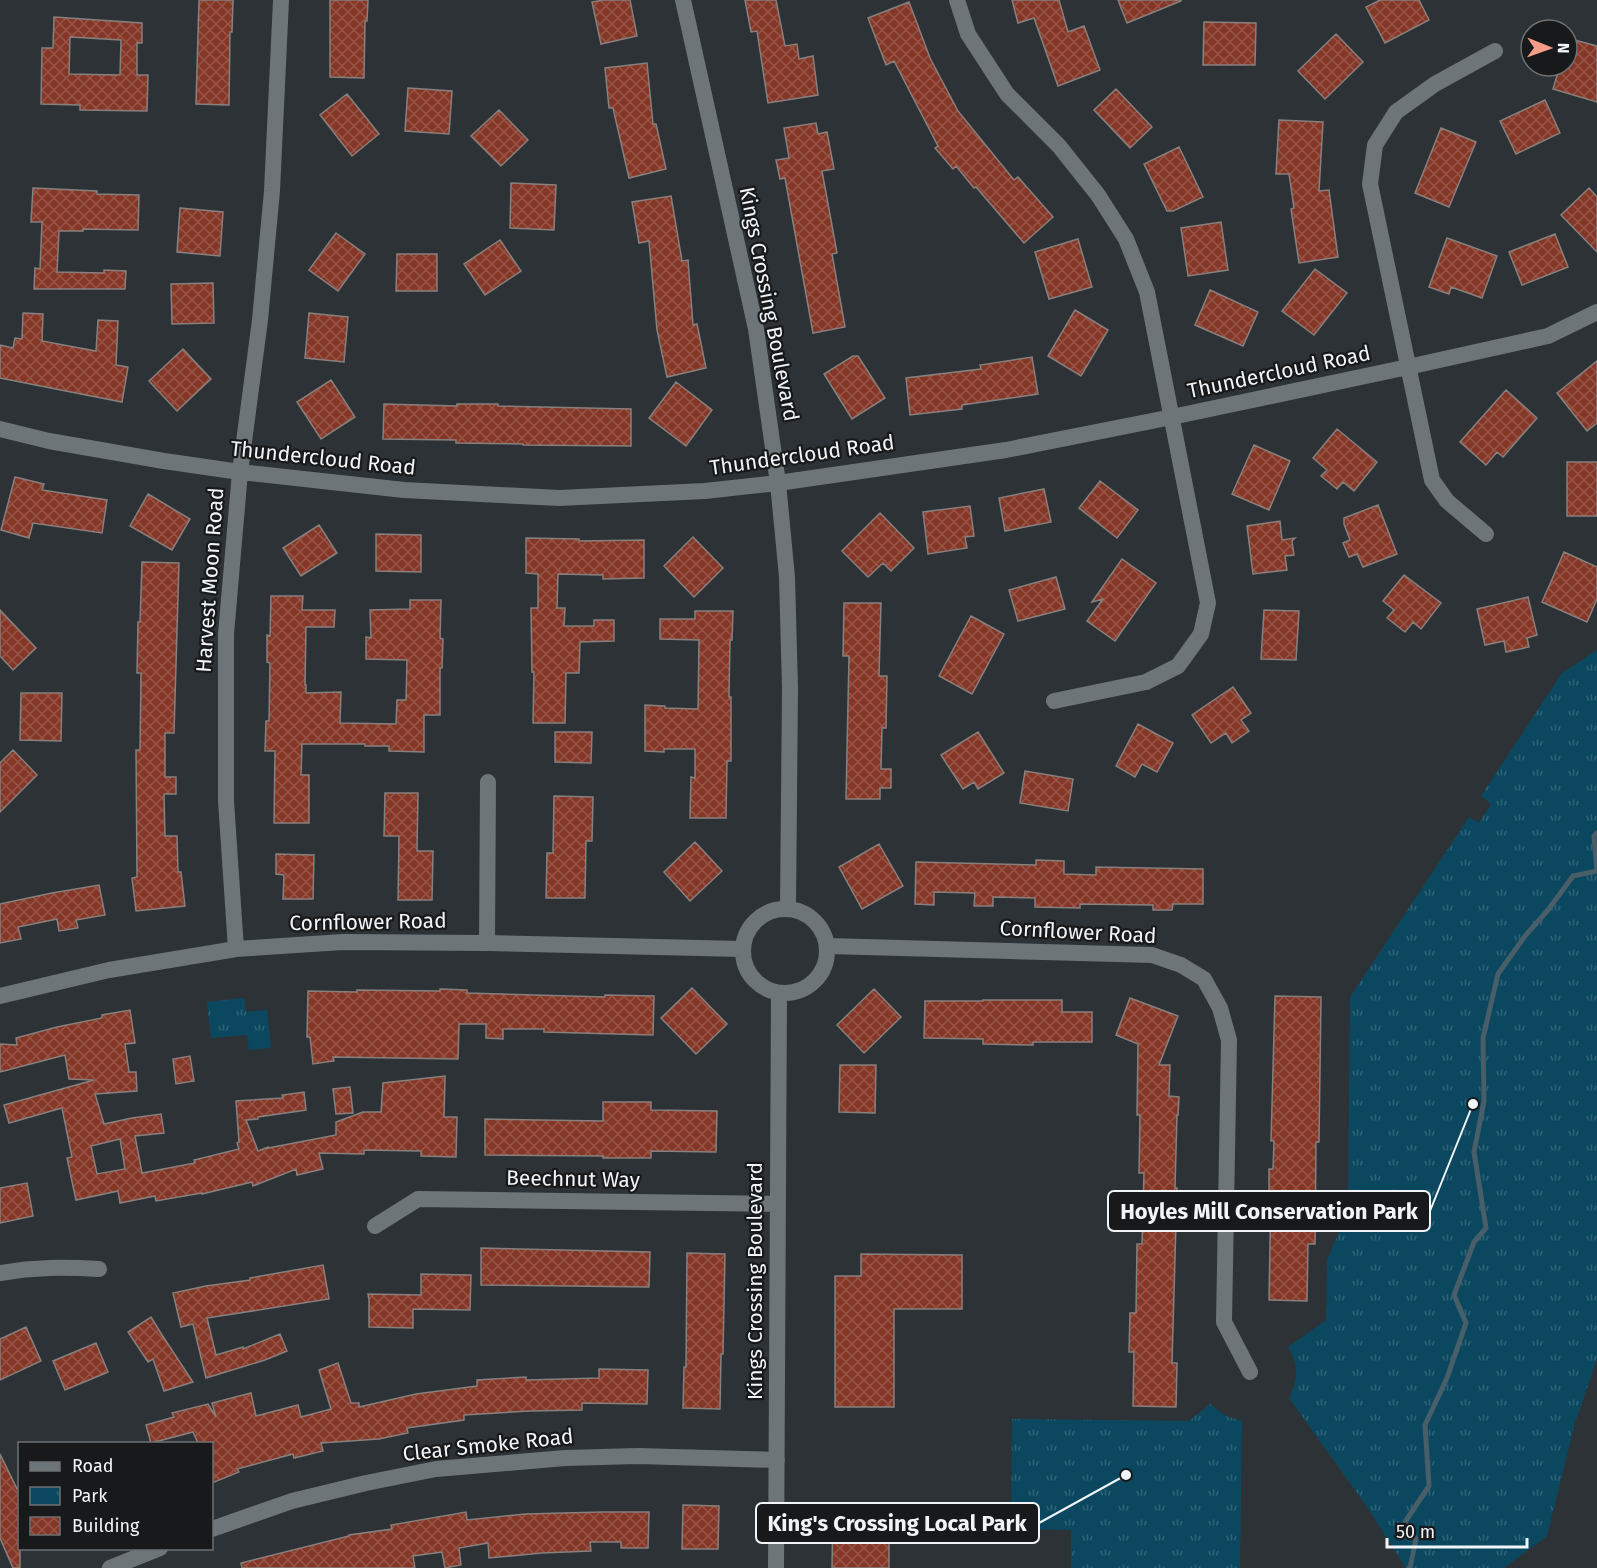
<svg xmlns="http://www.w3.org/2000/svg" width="1597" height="1568" viewBox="0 0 1597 1568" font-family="'Fira Sans',sans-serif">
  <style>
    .park { fill: url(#park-tufts) }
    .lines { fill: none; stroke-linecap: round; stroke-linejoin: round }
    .stream { stroke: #485e68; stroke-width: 5 }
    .building { fill: url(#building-cross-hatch); stroke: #88807e; stroke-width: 1.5; fill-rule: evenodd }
    .minor { stroke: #6e7579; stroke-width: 16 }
    .labels { text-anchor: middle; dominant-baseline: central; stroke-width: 4.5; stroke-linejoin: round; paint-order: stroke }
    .street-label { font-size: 21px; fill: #f1f5f8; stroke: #17191b }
    .leader { fill: none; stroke: #f1f5f8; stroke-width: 2 }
    .callout-dot { fill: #f1f5f8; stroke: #17191b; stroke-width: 2 }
    .callout { fill: #17191b; stroke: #f1f5f8; stroke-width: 2 }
    .callout-label { font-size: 22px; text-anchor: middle; font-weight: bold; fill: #f1f5f8 }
  </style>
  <defs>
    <pattern id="park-tufts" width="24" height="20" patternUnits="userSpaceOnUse" patternTransform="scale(1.5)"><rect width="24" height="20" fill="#0b4860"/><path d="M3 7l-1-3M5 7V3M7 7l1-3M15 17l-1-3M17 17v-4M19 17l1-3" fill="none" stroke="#2f6378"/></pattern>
    <pattern id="building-cross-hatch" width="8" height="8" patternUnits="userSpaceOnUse" patternTransform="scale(1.5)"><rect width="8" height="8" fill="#853727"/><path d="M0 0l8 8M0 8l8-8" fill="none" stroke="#975547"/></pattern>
  </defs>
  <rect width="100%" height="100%" fill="#2c3235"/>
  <path class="park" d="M1597 650V1359L1575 1423 1547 1536 1504 1568H1406L1365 1504 1289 1398C1298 1379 1299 1365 1288 1347L1326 1320 1327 1260 1348 1211 1350 997 1469 817 1479 823 1491 804 1481 796 1562 673Z
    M244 998 246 1012 267 1010 271 1048 249 1050 247 1035 211 1038 207 1002Z
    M1210 1404 1226 1416 1242 1421 1240 1568H1071V1530L1011 1529 1012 1419 1189 1421Z"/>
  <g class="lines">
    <path class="stream" d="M1410 1568 1416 1539 1405 1522 1429 1486 1425 1425 1447 1378 1466 1323 1454 1295 1474 1242 1486 1228 1474 1152 1484 1101 1483 1038 1498 974 1525 936 1548 910 1573 876 1597 871 1594 836 1597 833"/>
  </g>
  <path class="building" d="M199 0H233L232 32H230L229 105 196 104Z
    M330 0H368L367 21H365L364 78 330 77Z
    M603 0H630L637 36 601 44 592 2Z
    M745 0H776L785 46 797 44 799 59 813 56 818 95 768 103 757 31 751 32Z
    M1012 0H1059L1068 32 1084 26 1100 70 1058 86 1034 18 1018 23Z
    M1118 0H1181V1L1127 23Z
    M1380 0H1419L1429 20 1385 43 1366 7Z
    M909 2 930 58 958 111 1014 180 1018 177 1053 217 1024 243 976 187 974 188 956 166 953 169 935 148 938 146 894 61 886 65 868 18Z
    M54 17 142 23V43H137V75H148L147 111 80 110V105L41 104 42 48H53ZM70 37 121 40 120 75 69 74Z
    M1204 22 1256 23 1255 65H1203Z
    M1336 34 1363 62 1325 99 1298 71Z
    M1567 38 1597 46V102L1553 89 1560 66H1567Z
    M647 63 653 124H656L666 169 629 178 613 108H609L605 68Z
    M408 88 452 91 449 134 405 131Z
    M1116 89 1152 127 1130 148 1094 110Z
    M347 94 379 134 352 156 320 115Z
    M1545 100 1560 133 1516 154 1500 121Z
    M499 110 528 140 501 166 471 136Z
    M1279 120 1323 122 1319 191 1329 190 1338 257 1299 263 1291 209 1294 208 1289 174H1276Z
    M816 123 818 134 827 132 834 169 822 171 837 253 832 254 845 327 813 333 785 178 780 179 776 160 789 158 784 128Z
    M1441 128 1476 142 1449 207 1415 193Z
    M1179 147 1203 197 1173 211H1167L1144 164Z
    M511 183 556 185 554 230 510 228Z
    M33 188 97 191V194L139 195 138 230 83 229V231H59L57 272 104 273V270L126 271 125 289H34L35 268 40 269 42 222H31Z
    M1589 188 1597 197V252L1561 215Z
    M671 196 682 261 688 260 693 325 697 324 706 368 667 377 657 330 649 241 639 243 632 202Z
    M180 208 223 212 220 256 177 252Z
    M1221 222 1228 270 1188 276 1181 228Z
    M336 233 365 254 338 291 309 270Z
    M1555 234 1568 267 1522 285 1509 252Z
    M1447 238 1497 256 1482 298 1451 287 1449 294 1429 287Z
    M1078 239 1092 287 1049 299 1035 252Z
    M500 240 521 271 485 295 464 264Z
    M397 254H437V291H396Z
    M1315 269 1347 293 1314 335 1282 311Z
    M213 283 214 323 172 324 171 284Z
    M1210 290 1258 312 1243 346 1195 325Z
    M1075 310 1108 330 1081 376 1048 356Z
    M23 313 43 314 42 341 96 351 98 320 118 321 116 365 128 367 122 402 0 378V345L13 348 15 338 22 339Z
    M309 313 348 317 344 362 305 358Z
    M183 349 211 379 177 411 149 381Z
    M853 356H858L885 398 852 419 824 374Z
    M1032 357 1038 394 962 405V409L910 415 906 378 981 369 980 365Z
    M1597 361V423L1587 431 1557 393Z
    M331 380 355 417 321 439 297 402Z
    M676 382 712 410 686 446 649 418Z
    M1506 390 1537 418 1503 457 1497 452 1486 465 1460 442Z
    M384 404 457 406V404H498V406L631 409V446L523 445V444L456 443V440L383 439Z
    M1337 429 1377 462 1354 491 1343 482 1337 489 1321 476 1327 470 1313 458Z
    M1254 445 1290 461 1269 510 1232 494Z
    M1567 462H1597V516H1567Z
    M15 477 44 484 42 490 107 500 102 533 33 523 29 538 1 530Z
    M1100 481 1138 510 1117 538 1079 508Z
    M1044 489 1051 522 1005 531 999 498Z
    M148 494 190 519 172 550 130 526Z
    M1378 505 1397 554 1363 567 1357 554 1349 557 1343 543 1350 540 1344 524V518Z
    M970 506 974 536 965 537 967 548 928 554 923 512Z
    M880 513 914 548 891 571 883 563 868 577 842 551Z
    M1280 521 1282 540 1295 538 1292 541 1294 555 1285 556 1287 570 1253 574 1247 526Z
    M319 525 337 553 301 576 283 548Z
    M376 534 421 535V572L376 571Z
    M693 537 723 568 694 597 664 566Z
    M526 538 579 539V541L644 540V578L603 579V575L558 574 557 608H565L564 626H594V620H614V641L580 642 579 673H566L565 723H533L534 672H532L531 608H538V574L526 573Z
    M1564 552 1597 567V599L1587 622 1542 602Z
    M1122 559 1156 583 1115 641 1087 621 1103 599 1092 602Z
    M142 562 179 563 174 733H165V777H176V794H164L165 836H177L178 872H181L185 906 136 911 132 878 137 877 136 750H140L141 673H137L138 622H140Z
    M1404 575 1441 603 1421 629 1413 622 1405 632 1387 618 1394 610 1383 601Z
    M1056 577 1065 609 1018 621 1009 590Z
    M271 596H303L302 610H335L334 627H306L305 685H306V693L341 692 340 723 396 724 397 700H406L407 660 366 659V637L371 638 370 610 410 609V600H441L440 638 443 639 442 668H440V715H424V752L389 751V746H365V744H302L301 775H309V823H274L275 751H265L266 721H269L270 663 267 662V635L270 636Z
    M1528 597 1537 635 1527 638 1529 647 1506 652 1504 641 1485 645 1477 609Z
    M844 603H881L879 676H887L886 728H882L881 769H891V788H880V799H846L849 656H843Z
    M0 610 36 648 13 670 0 656Z
    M1264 610 1299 611 1296 660 1261 659Z
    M695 611H733L732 640H730L729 697H731V761H727L726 818H690L691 777 695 778V749H664V752L645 751V705L665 706V708L698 709 699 640 660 639V619H695Z
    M971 616 1004 634 972 694 939 676Z
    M1233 687 1251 713 1241 720 1249 731 1232 743 1226 733 1211 743 1192 715Z
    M21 693H62L61 741 20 740Z
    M1138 724 1173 743 1157 772 1142 764 1135 777 1116 766Z
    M555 732H592L591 763 555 762Z
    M978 732 1004 773 978 789 974 782 963 789 941 755Z
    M13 750 37 775 0 812V763Z
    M1025 771 1073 779 1068 811 1020 803Z
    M385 793H418L417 851H433L432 900H398L399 836H384Z
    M554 796 593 797 592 841H586L585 898H546L547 853H553Z
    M695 842 722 871 690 901 664 872Z
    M879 844 903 886 862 909 839 867Z
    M276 854 314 855 313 899H283L284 875 276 874Z
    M1036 860 1064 861V874L1096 875V867L1203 869V904H1173L1172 910H1153V905L1080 904V908L1035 907V898L993 897V906H974L975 893 934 892V905L915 904 916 862 1036 865Z
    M99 885 105 915 76 920 78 928 59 931 57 919 18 927 21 939 0 943V904L52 893Z
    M692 988 727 1024 696 1054 661 1018Z
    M440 989 467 990V993L605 997V995L654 996 653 1035 544 1032V1029H503V1039L486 1038V1024H459L458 1059 333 1057 334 1061 313 1064 310 1037H307L308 991 357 992V990L440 991Z
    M874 989 901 1017 864 1053 837 1025Z
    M1275 996 1321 997 1319 1142H1316L1315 1244H1308L1307 1301 1269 1300 1271 1192H1269V1169H1273L1274 1141H1271Z
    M1130 998 1178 1016 1159 1065H1170L1169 1096 1179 1097 1178 1115H1177L1175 1188H1177L1172 1363H1177L1176 1407 1133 1406 1134 1352H1129L1130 1313H1136L1137 1244H1142L1144 1173H1139L1140 1115H1137L1138 1044 1116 1035Z
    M983 1000H1062V1012H1092V1042H1033V1045L983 1044V1039L924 1038 925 1001H983Z
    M130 1010 135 1043 125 1044 129 1072H136L137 1091 95 1094 104 1124 132 1118 161 1114 164 1133 135 1136 142 1173 195 1163 194 1160 239 1149 237 1143 239 1142 236 1101 283 1098 282 1095 304 1092 306 1110 258 1117V1119L246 1120 258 1151 268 1147V1148L336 1135V1122L363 1112H381L383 1083 445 1076 444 1117H457L456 1157 421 1156V1151L364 1150V1154L319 1153 323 1169 297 1175 296 1169 253 1186 252 1182 202 1194V1193L156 1201 155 1196 120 1203 118 1191 76 1200 67 1158 72 1157 62 1108 9 1123 4 1105 94 1080 69 1079 65 1055 0 1072V1044L17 1045 16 1038 57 1027 102 1018V1015ZM120 1139 125 1169 97 1174 91 1146Z
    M190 1056 194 1081 176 1084 173 1059Z
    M840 1065H876L875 1113 839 1112Z
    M350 1087 353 1113 336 1114 333 1089Z
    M603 1102H651V1110L717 1111 716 1152 651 1151V1158H603V1156L485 1155V1119L603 1121Z
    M27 1183 33 1216 0 1223V1188Z
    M481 1248 650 1252 649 1287 481 1285Z
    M687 1253 725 1254 723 1354H721L720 1409 683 1408 684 1367H686Z
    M861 1254 962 1255V1309H894V1407H835V1276H861Z
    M323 1265 329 1299 207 1318 216 1355 243 1347V1349L280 1334 287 1351 265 1360 206 1378 193 1324 181 1327 173 1293 206 1286 250 1280V1278Z
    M421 1274 471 1275 470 1310 413 1309V1328L369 1327V1300L368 1294 421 1295Z
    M151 1317 162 1335 193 1382 164 1391 153 1359 148 1362 128 1332Z
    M26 1327 41 1361 0 1380V1339Z
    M96 1343 108 1372 65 1390 53 1361Z
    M338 1363 351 1403H359V1407L416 1394 477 1386V1380L526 1377V1380L599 1378V1369L648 1370 647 1404 582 1403V1410L530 1411 464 1415V1420L407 1428 408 1433 379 1439 321 1443 323 1451 294 1458 293 1454 237 1469 239 1472 212 1483V1443H198L193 1432 151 1443 146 1425 174 1417 172 1413 208 1404 216 1417 212 1403 251 1393 256 1416 298 1405 301 1417 331 1409 319 1370Z
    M0 1454 20 1495V1568H13L0 1538Z
    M683 1505 719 1506 718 1549H682Z
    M833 1506 889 1507V1568H832Z
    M466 1512 467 1520 525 1514 602 1512H649L648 1548H621V1542H590L591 1551 542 1553 489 1558 488 1543 459 1548 461 1565 445 1568 442 1552 413 1556 415 1568H242L241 1563 349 1536V1535L392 1529 391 1525Z"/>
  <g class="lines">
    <path class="minor" d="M683 0 756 329 778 483 787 577 790 688 788 907
      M957 0 968 34 1007 94 1059 146 1098 195 1126 239 1147 292 1208 603 1201 634 1178 666 1146 682 1054 701
      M0 429 49 441 164 461 240 472 404 490 559 498 705 491 778 483 1006 450 1172 417 1408 367 1548 336 1597 312
      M1486 534 1447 501 1432 480 1370 184 1375 145 1396 112 1435 84 1495 51
      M743 951a42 42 0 1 1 84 0a42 42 0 1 1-84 0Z
      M487 943 488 782
      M828 946 1152 955 1181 965 1204 979 1220 1008 1229 1040 1224 1322 1250 1372
      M236 949 226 801V634L240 472 260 320 272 191 281 0
      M0 996 109 970 236 949 343 942 487 943 742 949
      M375 1226 418 1199 778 1204
      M0 1273C35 1267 64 1267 99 1269
      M212 1529 292 1501 366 1483 436 1469 565 1458 638 1456 777 1460
      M110 1568 160 1548
      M776 1568 779 994"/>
  </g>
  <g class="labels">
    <g class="street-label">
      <text transform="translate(769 304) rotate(79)">Kings Crossing Boulevard</text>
      <text transform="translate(1279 372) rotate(-12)">Thundercloud Road</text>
      <text transform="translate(802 455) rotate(-8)">Thundercloud Road</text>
      <text transform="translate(323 458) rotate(6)">Thundercloud Road</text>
      <text transform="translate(210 580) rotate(-86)">Harvest Moon Road</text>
      <text transform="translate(368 922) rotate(-1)">Cornflower Road</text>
      <text transform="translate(1078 932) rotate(3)">Cornflower Road</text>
      <text transform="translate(573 1179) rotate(1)">Beechnut Way</text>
      <text transform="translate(755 1281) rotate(-90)">Kings Crossing Boulevard</text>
      <text transform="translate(488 1445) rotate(-6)">Clear Smoke Road</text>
    </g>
  </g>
  <path class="leader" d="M1473 1104L1430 1211M1126 1475L1039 1523"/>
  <g class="callout-dot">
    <circle cx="1473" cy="1104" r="6"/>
    <circle cx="1126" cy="1475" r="6"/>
  </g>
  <g class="callout">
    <rect x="1108" y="1191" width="322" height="40" rx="6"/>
    <rect x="756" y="1503" width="283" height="40" rx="6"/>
  </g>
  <g class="callout-label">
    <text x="1269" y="1219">Hoyles Mill Conservation Park</text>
    <text x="897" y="1531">King's Crossing Local Park</text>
  </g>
  <rect x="18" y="1442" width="195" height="108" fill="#17191b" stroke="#6e7173" stroke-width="1.5"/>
  <rect x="30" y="1462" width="30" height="9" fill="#6e7579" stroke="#6e7173" stroke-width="1.5"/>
  <text x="72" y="1472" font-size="18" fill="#f1f5f8">Road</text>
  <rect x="30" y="1487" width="30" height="18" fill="url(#park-tufts)" stroke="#6e7173" stroke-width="1.5"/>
  <text x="72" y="1502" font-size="18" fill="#f1f5f8">Park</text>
  <rect x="30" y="1517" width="30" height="18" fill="url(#building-cross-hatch)" stroke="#6e7173" stroke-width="1.5"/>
  <text x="72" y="1532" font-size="18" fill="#f1f5f8">Building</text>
  <g transform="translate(1549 48) rotate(91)"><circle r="28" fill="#17191b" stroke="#6e7173" stroke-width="1.5"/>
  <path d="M0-4.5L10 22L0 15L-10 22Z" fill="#f49e8a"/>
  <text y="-9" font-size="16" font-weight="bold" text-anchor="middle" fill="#f1f5f8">N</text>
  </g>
  <path d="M1387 1538v9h140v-9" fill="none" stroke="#f1f5f8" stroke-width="3"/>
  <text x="1396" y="1538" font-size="18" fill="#f1f5f8" stroke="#17191b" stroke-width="4.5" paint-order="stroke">50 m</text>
</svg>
